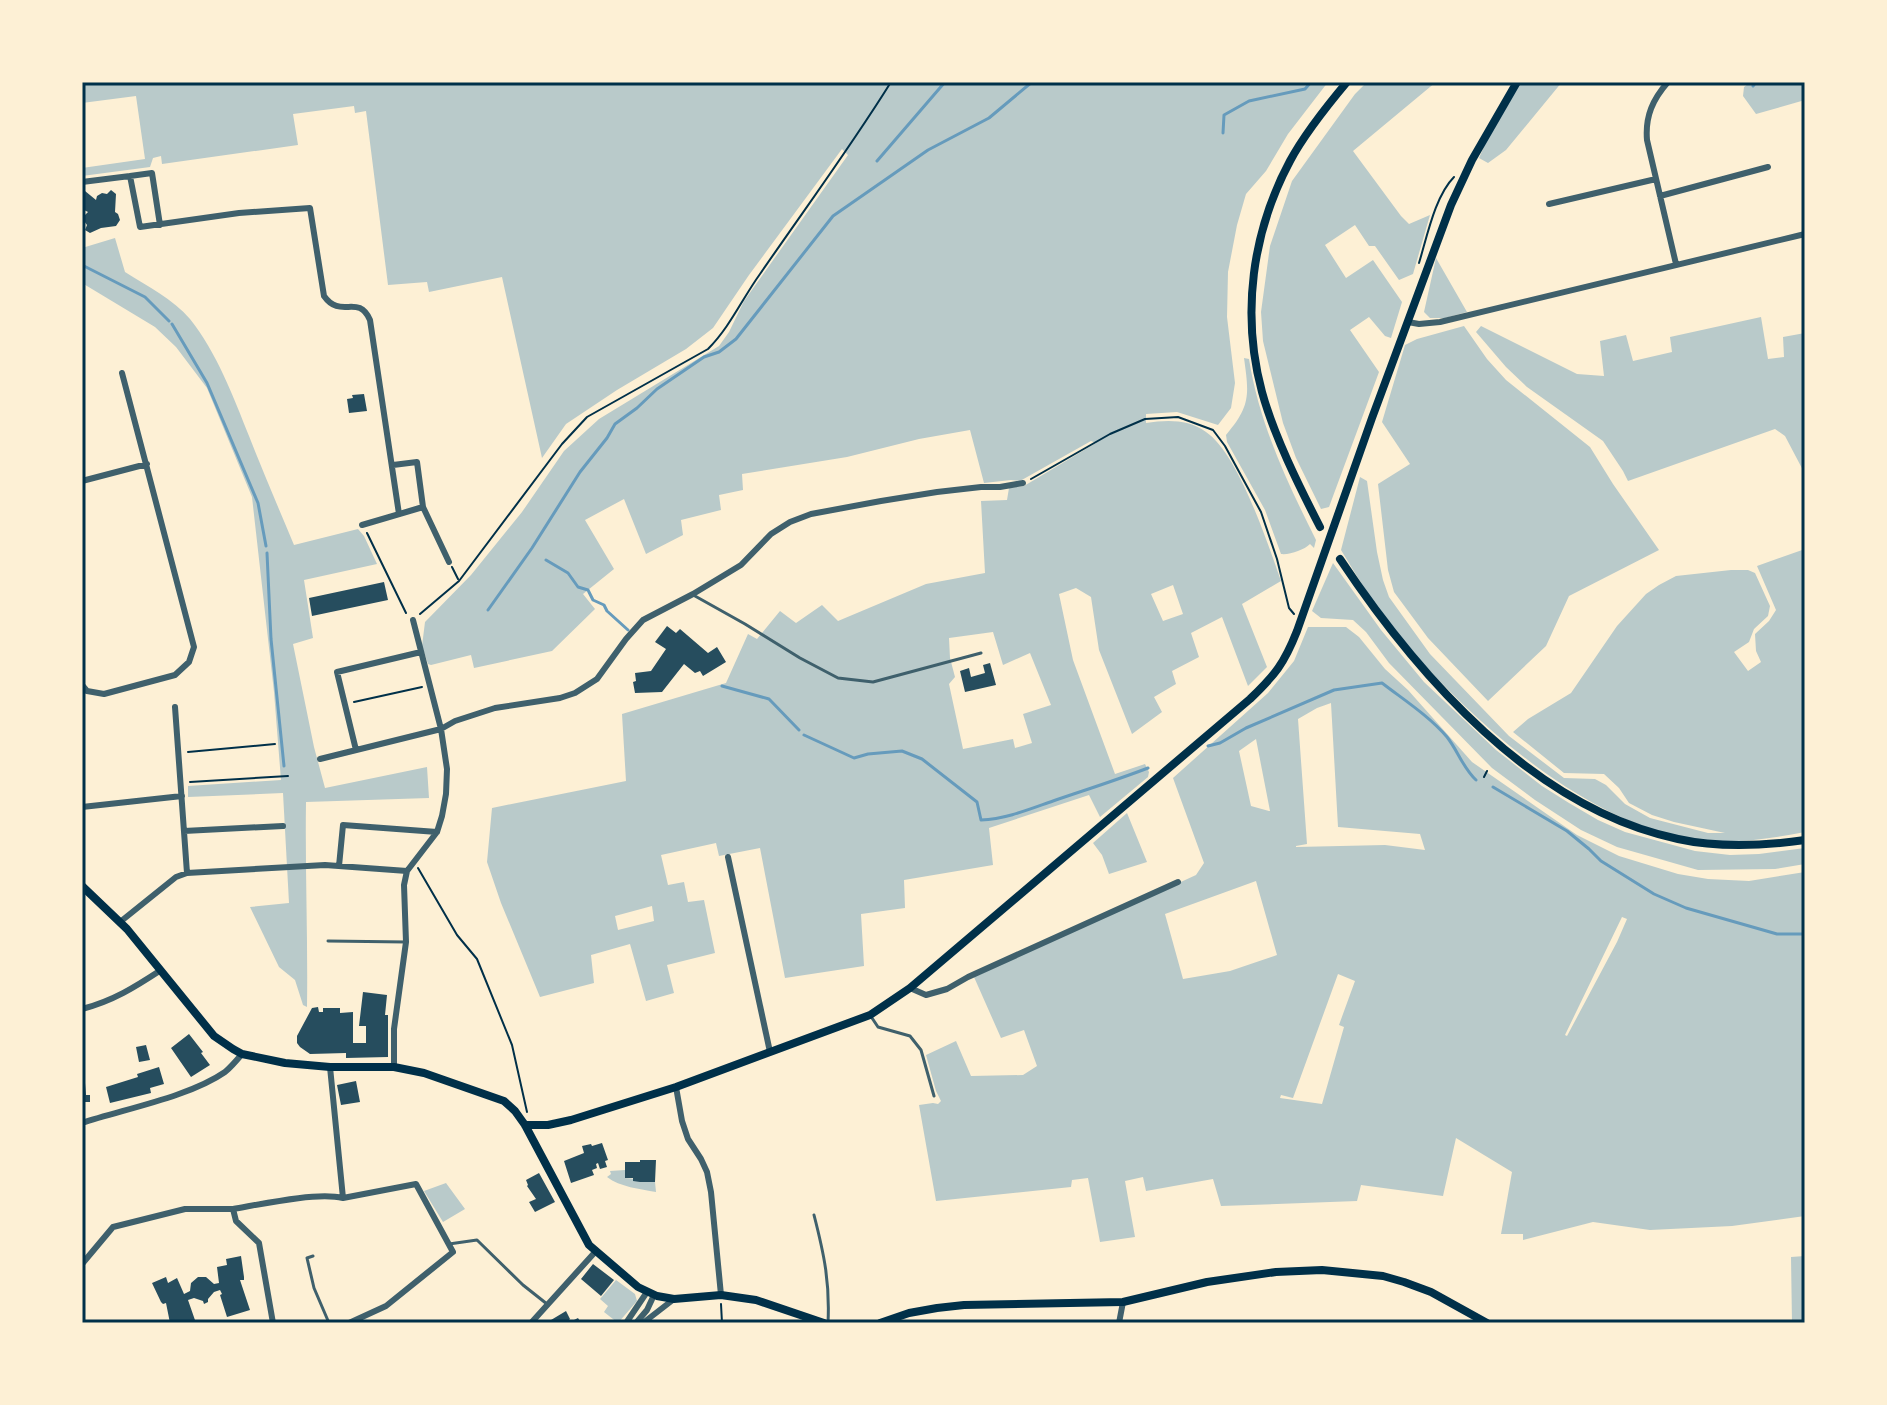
<svg xmlns="http://www.w3.org/2000/svg" width="1887" height="1405" viewBox="0 0 1887 1405" font-family="Overpass,sans-serif">
  <style>
    .green { fill: #b9caca; fill-rule: evenodd }
    .lines { fill: none; stroke-linecap: round; stroke-linejoin: round }
    .stream { stroke: #669bbc; stroke-width: 3 }
    .building { fill: #264d5e }
    .path { stroke: #003049; stroke-width: 2 }
    .service { stroke: #3f606c; stroke-width: 3 }
    .minor { stroke: #3f606c; stroke-width: 6 }
    .secondary { stroke: #003049; stroke-width: 8 }
    .neatline { fill: none; stroke: #003049; stroke-width: 3 }
  </style>
  <rect width="100%" height="100%" fill="#fdf0d5"/>
  <path class="green" d="M82 82H1328L1288 134 1266 171 1246 194 1237 225 1228 272 1227 317 1235 383 1231 408 1218 425 1177 412 1146 414V423C1167 420 1188 419 1206 432 1238 453 1268 544 1281 581L1242 604 1267 667 1248 686 1222 617 1191 633 1199 657 1172 671 1176 684 1154 697 1162 712 1132 734 1099 650 1091 597 1076 588 1059 594 1073 660 1115 774 1145 764 1149 772 1148 777 1100 817 1089 795 989 828 993 865 904 880 905 908 861 914 864 966 785 978 760 848 719 856 716 843 661 855 668 885 684 882 688 902 704 900 715 953 667 965 674 993 646 1001 630 944 591 955 594 983 540 997 501 903 487 862 492 808 626 781 622 714 726 683 748 634 757 639 780 611 796 623 822 605 838 621 926 584 985 573 981 501 1007 500 1009 488 1024 486 1096 443 1091 441 1020 481 1011 480 984 483 970 430 919 439 847 457 742 474 743 490 719 495 721 510 681 520 683 535 646 554 624 499 585 520 614 569 583 594 595 609 552 651 474 668 471 655 431 665 428 664 422 646 425 622 471 575 522 512 564 451 599 419 719 346 729 332 744 301 848 155 842 149 749 275 713 328 686 349 617 390 566 424 542 458 502 277 429 292 427 282 388 285 366 111 355 113 354 106 293 114 298 145 162 164 161 156 153 158 150 167 82 176V168L145 159 136 96 82 103ZM1173 585 1183 614 1163 621 1151 594ZM993 632 1003 665 1030 653 1051 705 1023 714 1032 743 1015 748 1013 739 963 749 949 684 955 677 950 658 949 638ZM652 906 654 921 618 930 615 916Z
    M1367 82H1436L1353 151 1401 216 1409 224 1430 215 1413 274 1399 280 1375 246H1369L1355 225 1325 245 1346 278 1373 260 1402 302 1391 338 1385 336 1369 317 1350 330 1379 372 1329 507 1321 509 1296 458 1283 423 1263 341 1261 312 1270 246 1292 181 1355 94Z
    M1517 82H1562L1506 150 1488 163 1479 158 1504 102Z
    M1751 82H1805V100L1756 114 1743 96 1744 87Z
    M115 238 125 272C147 286 173 299 190 319 216 351 234 398 249 436 263 472 279 509 294 545L358 529 364 536 377 564 304 580 313 638 293 644 314 747 325 788 427 767 429 798 306 802C305 870 308 939 307 1007L303 1005 295 980 279 967 250 907 289 903 283 793 188 797V786L281 780 274 692 252 497 207 388 176 347 155 327 82 283V248Z
    M1436 258 1467 312 1445 318H1430L1424 312Z
    M1761 317 1768 359 1784 357 1783 337 1805 333V474L1785 436 1775 429 1628 481 1623 471 1603 441 1527 387 1506 367 1476 332 1481 326 1577 374 1604 376 1600 341 1626 335 1633 361 1672 352 1670 337Z
    M1464 326 1487 359 1506 380 1590 447 1613 484 1659 550 1569 596 1546 646 1488 701 1428 638 1394 592 1388 570 1378 484 1410 464 1382 422 1405 345 1417 339Z
    M1244 358 1249 359C1259 423 1287 482 1316 540L1314 548 1310 544C1304 550 1290 555 1281 554L1265 510 1227 442 1226 435C1251 406 1249 394 1244 358Z
    M1360 477 1367 481 1377 552 1383 580 1389 597 1430 654 1509 736 1564 778 1595 779 1606 785 1625 804 1650 818 1708 833H1725L1674 822 1652 815 1629 803 1619 788 1604 774 1564 773 1513 732 1528 719 1571 693 1617 626 1646 594 1659 585 1676 576 1731 570H1748L1755 573 1770 606 1768 616 1754 629 1749 642 1734 652 1748 671 1761 662 1756 651 1755 634 1769 621 1776 610 1757 566 1805 549V832C1763 840 1720 846 1678 837 1577 813 1478 726 1411 650 1384 620 1362 585 1341 550Z
    M1333 563 1381 630 1424 682 1496 750 1542 786 1569 803 1598 820 1625 832 1695 851 1730 855 1759 854 1805 848V864L1775 869 1698 870 1617 847 1581 830 1535 800 1492 768 1389 663 1366 632 1353 620 1321 618 1312 611Z
    M1308 627H1346L1359 637 1385 669 1408 690 1472 762 1577 835 1619 856 1678 874 1708 879 1749 881 1805 872V1216L1732 1226 1650 1230 1593 1222 1523 1240V1234H1501L1512 1172 1456 1138 1443 1196 1361 1185 1357 1201 1221 1206 1213 1179 1146 1191 1143 1177 1125 1181 1135 1237 1100 1242 1088 1178 1072 1180 1071 1187 936 1201 919 1105 933 1103 938 1104 941 1101 936 1091 926 1055 956 1041 971 1076 1023 1075 1037 1066 1024 1030 1001 1038 974 977 1196 875 1204 863 1173 778 1268 693 1294 661ZM1331 703 1338 827 1420 834 1425 850 1385 845 1296 847V846L1307 844 1298 719 1317 708ZM1256 739 1270 811H1269L1251 806 1239 751ZM1256 881 1277 955 1230 971 1183 979 1165 914ZM1622 917 1627 919 1617 942 1567 1036 1565 1035ZM1338 974 1355 981 1339 1025 1344 1027 1322 1104 1280 1098 1281 1095 1293 1098Z
    M1127 813 1147 862 1109 874 1102 855 1093 843Z
    M625 1170V1178C636 1178 645 1182 655 1182L656 1192C640 1189 620 1187 607 1177L611 1174 610 1171Z
    M446 1183 465 1209 443 1222 424 1191Z
    M1805 1256V1323H1792L1791 1257Z
    M616 1280 635 1294 637 1301 618 1323 604 1312 608 1306 600 1299Z"/>
  <g class="lines">
    <path class="stream" d="M1803 82 1805 86
      M1753 86 1756 82
      M1223 133 1224 115 1249 101 1305 89 1311 82
      M877 161 945 82
      M82 265 145 297 169 321
      M172 324 207 383 258 503 266 546
      M267 553 271 639 284 766
      M546 560 568 573 578 587 588 590 593 600 604 605 607 611 628 630
      M488 610 532 548 580 472 607 438 615 424 637 408 657 389 704 357 719 352 736 339 833 216 928 150 989 118 1032 82
      M722 686 769 699 799 730
      M804 735 854 758 868 754 902 751 922 759 977 802 981 820C1006 819 1030 809 1053 801 1085 790 1117 780 1148 768
      M1208 746 1220 743 1246 728 1334 690 1382 683C1404 700 1429 716 1447 737 1458 751 1463 768 1476 780
      M1493 787 1567 831 1589 849 1601 861 1654 894 1686 908 1777 934H1805"/>
  </g>
  <path class="building" d="M111 190 116 194 115 212 118 214 120 220 116 226 101 228 90 233 85 230 87 225 84 221V216L88 212 82 209V193L85 191 96 200 97 196 102 193 107 194Z
    M364 394 367 411 349 413 347 399 353 398 352 395Z
    M384 582 388 600 312 616 309 598Z
    M667 626 676 633 680 629 708 653 717 647 726 662 703 676 700 671 695 673 684 664 662 692 635 693 633 682 636 681 635 673 651 671 666 649 655 642Z
    M990 663 996 685 965 692 960 671 969 668 971 677 985 673 983 665Z
    M363 992 387 995 385 1015H388V1057L346 1058V1053L310 1054 300 1047 297 1043V1036L312 1008 318 1007 319 1012H323V1008H340V1013L353 1012V1043H366V1026H359Z
    M189 1034 203 1052 201 1053 210 1065 191 1077 171 1048Z
    M146 1045 150 1060 139 1062 136 1047Z
    M159 1067 164 1084 150 1088 151 1093 110 1103 106 1087 138 1077 137 1074Z
    M356 1081 360 1102 341 1105 337 1085Z
    M82 1083H85L86 1095H90V1102H82Z
    M602 1143 608 1160 605 1161 607 1167 600 1169 598 1163 596 1164 597 1168 592 1170 594 1175 571 1183 564 1161 584 1153 582 1146 591 1144 592 1146Z
    M640 1160H656L655 1182H640L633 1181V1178H625V1162H640Z
    M539 1173 555 1202 535 1212 529 1202 536 1199 527 1186 528 1185 526 1180Z
    M241 1256 244 1277V1280H240L250 1310 227 1317 220 1295 222 1294 220 1290 214 1292 208 1299V1302L204 1304 203 1301 194 1298 188 1300 196 1323H170L166 1303 163 1304 161 1302 152 1283 166 1277 168 1283 177 1278 184 1294 190 1291 191 1283 198 1277H206L214 1284 219 1283 217 1267 227 1265 226 1259Z
    M593 1264 614 1280 601 1296 581 1279Z
    M566 1311 570 1319 569 1320 570 1322 578 1318 581 1323H546Z"/>
  <g class="lines">
    <path class="path" d="M1419 263C1427 237 1435 196 1454 177
      M1031 479 1110 434 1145 419 1178 417 1213 430 1225 446 1261 512 1277 559 1289 608 1294 614
      M367 533 406 613
      M452 567 458 579
      M420 614 459 581 562 444 587 417 708 349C730 327 742 299 760 274 804 210 850 148 891 82
      M354 702 422 687
      M188 752 275 744
      M1484 777 1487 771
      M190 782 288 776
      M418 868 457 935 477 959 512 1045 527 1112
      M721 1304 722 1323"/>
    <path class="service" d="M695 596 745 624 800 658 838 678 873 682 981 653
      M328 941 406 942
      M872 1018 878 1027 910 1036 921 1050 934 1096
      M814 1215C824 1254 830 1282 828 1323
      M449 1244 477 1240 523 1285 547 1304
      M313 1256 307 1258 314 1288 329 1323"/>
    <path class="minor" d="M1668 82C1653 99 1645 116 1647 140L1676 264
      M130 176 152 173 160 225
      M82 182 130 176 140 227 239 213 310 208 324 296C341 320 358 293 370 320L399 514
      M1660 196 1768 167
      M1549 204 1656 179
      M1408 322 1419 324 1440 322 1805 234
      M393 465 417 462 423 507
      M82 481 147 464
      M362 525 423 507 449 562
      M82 685 87 691 104 694 175 675 189 662 194 647 122 373
      M175 707 187 873
      M356 750 337 672 421 652
      M320 759 441 729 455 721 495 708 560 698 575 693 597 679 626 639 643 620 693 594 741 565 771 534 790 522 811 514 881 501 937 492 981 487H1000L1023 483
      M82 807 182 796
      M184 831 283 826
      M728 857 770 1052
      M339 866 343 825 437 832
      M120 922 176 877 187 873 325 865 407 871
      M910 988 926 995 947 989 968 977 1178 882
      M82 1009C113 1001 135 987 161 970
      M330 1067 343 1198
      M394 1067V1029L406 942 404 885 407 871 437 832 442 816 446 794 447 769 441 729 413 620
      M676 1087 682 1121 688 1139 701 1159 707 1172 711 1192 721 1295
      M82 1123C124 1109 189 1097 225 1072 231 1067 237 1060 242 1054
      M233 1209C262 1204 316 1192 343 1198L416 1184 453 1252 386 1306 349 1323
      M82 1264 113 1227 185 1209H233L236 1221 259 1243 273 1323
      M531 1323 596 1251
      M626 1323 647 1292
      M636 1323 647 1310 654 1295
      M643 1323 674 1299
      M1119 1323 1123 1302"/>
    <path class="secondary" d="M1320 527C1299 486 1274 436 1262 392 1241 314 1252 232 1290 161 1305 133 1326 107 1347 82
      M1340 559C1418 676 1534 809 1678 839 1719 848 1763 846 1805 840
      M82 886 127 929 214 1036 233 1049 242 1054 285 1063 330 1067H394L424 1073 504 1101 515 1111 525 1125 589 1245 638 1287 657 1296 674 1299 721 1295 756 1300 824 1323
      M525 1125H548L571 1120 676 1087 870 1015 910 988 1250 699C1275 675 1284 664 1297 631L1372 418 1451 205 1472 160 1517 82
      M880 1323 909 1313 937 1308 964 1305 1123 1302 1207 1282 1276 1272 1322 1270 1383 1276 1404 1282 1431 1292 1487 1323"/>
  </g>
  <rect width="1887" height="1405" fill="none" stroke="#fdf0d5" stroke-width="168"/>
  <rect x="84" y="84" width="1719" height="1237" class="neatline"/>
</svg>
